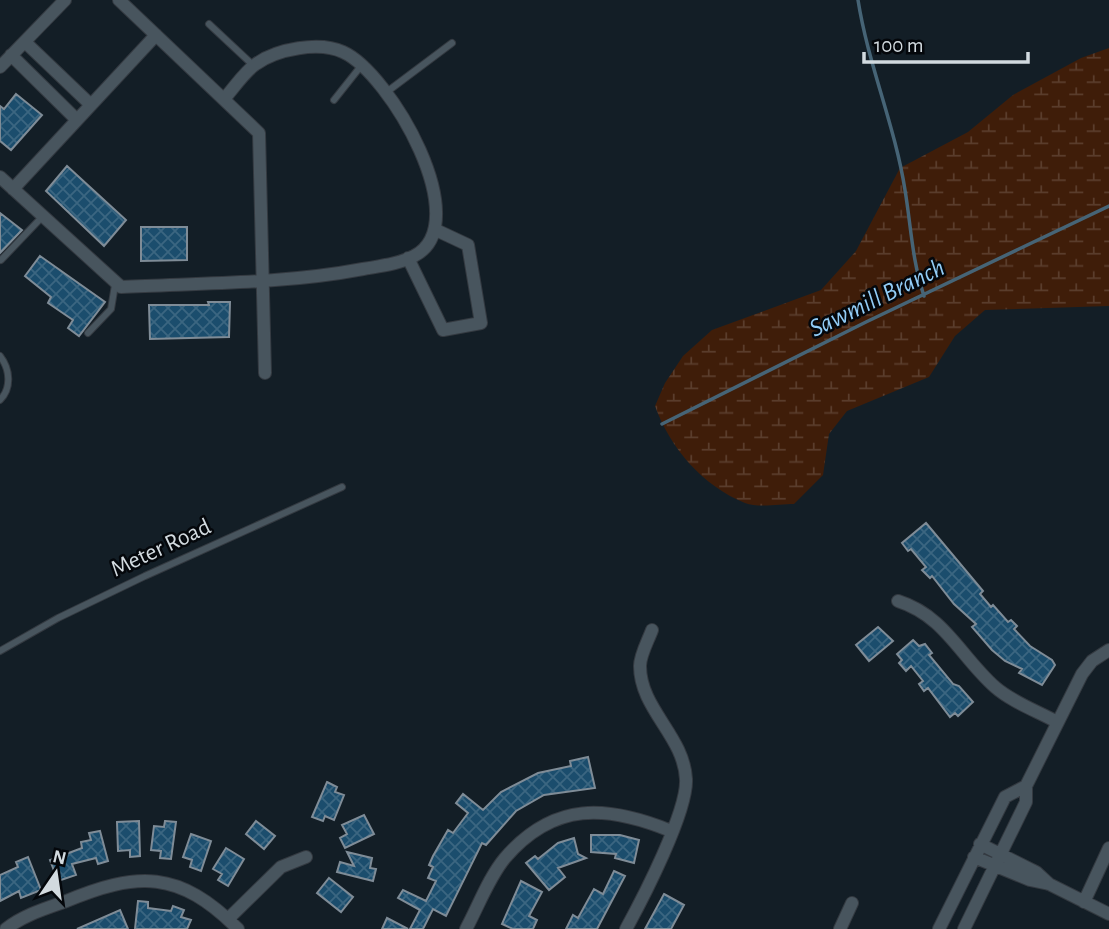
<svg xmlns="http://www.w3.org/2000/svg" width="1109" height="929" viewBox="0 0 1109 929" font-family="'Alegreya Sans',sans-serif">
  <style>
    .wetland { fill: url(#wetland-marsh) }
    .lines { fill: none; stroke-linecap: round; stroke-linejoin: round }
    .stream { stroke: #466476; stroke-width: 3.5 }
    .building { fill: url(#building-cross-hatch); stroke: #7f8c97; stroke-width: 2 }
    .lane-casing { stroke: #343a41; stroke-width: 8 }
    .street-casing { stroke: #343a41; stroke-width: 14 }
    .lane { stroke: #48555e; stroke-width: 6 }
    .street { stroke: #48555e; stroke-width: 12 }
    .labels { text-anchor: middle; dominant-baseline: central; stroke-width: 5; stroke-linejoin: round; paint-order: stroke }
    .street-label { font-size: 24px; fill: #d2dadf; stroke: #04070b }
    .water-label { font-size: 26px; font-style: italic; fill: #92ccf6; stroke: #04070b }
  </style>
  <defs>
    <pattern id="wetland-marsh" width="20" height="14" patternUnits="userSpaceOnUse" patternTransform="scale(1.75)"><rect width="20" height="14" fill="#3f1d09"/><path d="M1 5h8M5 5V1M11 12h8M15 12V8" fill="none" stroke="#5a3d2c"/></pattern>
    <pattern id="building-cross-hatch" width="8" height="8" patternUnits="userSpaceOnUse" patternTransform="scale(1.75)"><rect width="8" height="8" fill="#1b4d6d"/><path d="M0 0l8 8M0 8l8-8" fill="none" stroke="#3b6681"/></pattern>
  </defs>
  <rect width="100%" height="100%" fill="#131e26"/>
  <path class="wetland" d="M1109 48V306L985 310 955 336 929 377 847 411 829 434 823 475 794 504C780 504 758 508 745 503 703 486 670 448 655 406L665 383 683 356 712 330 821 290 856 251 900 168 968 132 1013 95 1081 58Z"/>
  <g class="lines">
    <path class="stream" d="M858 0C868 64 895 126 905 190 911 226 912 260 924 296
      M662 424 866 322 1109 206"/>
  </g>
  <path class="building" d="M16 94 42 115 11 150 0 141V106L4 109Z
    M67 166 126 220 104 246 46 191Z
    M0 213 22 230 0 253Z
    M141 227H187V260L141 261Z
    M40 256 105 302 79 336 68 328 73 320 48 303 51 297 25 276Z
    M208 302H230L229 337 150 339 149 305H209Z
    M926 523 983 591 980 594 991 607 993 605 1008 622 1011 620 1017 626 1014 629 1030 646 1052 660 1055 665 1042 685 1019 673 1022 669 1005 661 992 650 972 627 976 624 954 604 932 576 930 578 922 570 926 567 911 549 908 551 902 543Z
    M878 627 893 641 869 661 856 645Z
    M913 640 919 646 925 644 932 653 929 655 953 684 959 686 973 702 958 716 955 713 950 717 928 688 924 691 919 684 923 681 911 666 906 671 899 663 902 660 897 654Z
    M588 757 595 788 544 795 516 811 486 845 482 843 446 916 433 909 423 929H410L420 910 398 898 403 890 426 901 436 881 428 878 433 867 429 865 433 856 448 830 453 833 468 813 456 803 463 794 483 810 501 792 538 773 571 766 570 761Z
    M327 782 337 787 335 792 344 795 334 820 325 816 323 821 312 817Z
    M364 815 374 834 345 848 340 838 347 834 342 825Z
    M139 821 140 856 130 857V850L118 851 117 822Z
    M165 821 176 822 171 859 160 858 161 851 151 850 154 826 164 827Z
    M256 821 275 836 264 849 246 834Z
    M100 831 108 861 98 864 96 858 72 864 76 875 58 881 50 860 82 848 81 842 91 840 89 833Z
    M191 834 211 841 201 871 190 867 192 860 183 857Z
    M591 835H620L639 840 634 863 615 858 616 854 591 852Z
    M574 838 578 854 586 858 558 868 565 877 549 890 526 863 535 856 538 859 558 843Z
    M226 848 244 859 228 886 218 880 222 874 213 869Z
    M347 852 372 858 370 868 376 869 373 881 337 872 340 862 354 866Z
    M28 857 41 890 21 898 19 891 0 901V875L18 867 16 862Z
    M614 871 625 876 597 929H566L573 915 578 918 594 889 603 894Z
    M329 878 353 897 341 912 317 893Z
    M521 881 542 892 529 916 537 920 533 929H513L502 924Z
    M664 894 684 905 671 929H645Z
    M138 901 148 902V908L171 911 173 906 184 910 181 917 191 920 187 929H135Z
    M120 910 128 929H77Z
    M387 918 408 929H382Z"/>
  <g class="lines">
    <defs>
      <path id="lane" d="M209 24 254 66
        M388 91 452 43
        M334 100 361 66
        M1 260 42 217
        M88 333 111 309 115 285
        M0 356C10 369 12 388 0 400
        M0 651 58 618 145 576 342 487"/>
      <path id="street" d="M119 0 259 133 265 373
        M25 42 91 105
        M11 55 77 120
        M0 67 65 0
        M0 177 121 287C201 283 284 284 363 269 380 266 399 264 414 256 477 224 390 73 343 52 319 41 277 49 256 64 244 72 234 88 224 99
        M13 189 156 35
        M408 258 443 330 481 323 468 245 436 230
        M898 601C945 616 960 656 995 687 1012 702 1037 711 1057 722
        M1026 786 1082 674 1092 661 1109 650
        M980 844 1036 872 1049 884
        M974 857 1030 880 1049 884 1109 914
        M1084 902 1109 848
        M228 919 281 867 306 857
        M6 929C22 916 44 909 64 902 138 871 179 870 238 929
        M466 929C478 907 489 877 505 858 554 801 607 805 671 831
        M626 929C643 898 688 811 686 779 684 736 640 709 640 666 640 655 648 641 652 630
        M840 929 852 903
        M939 929 1005 797 1026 786V802L964 929"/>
    </defs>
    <use href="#lane" class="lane-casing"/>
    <use href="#street" class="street-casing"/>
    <use href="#lane" class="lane"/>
    <use href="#street" class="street"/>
  </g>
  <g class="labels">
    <g class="street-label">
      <text transform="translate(161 548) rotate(-25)">Meter Road</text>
    </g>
    <g class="water-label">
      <text transform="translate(877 298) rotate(-26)">Sawmill Branch</text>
    </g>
  </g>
  <g transform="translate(56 873) rotate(13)" stroke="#04070b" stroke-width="5" paint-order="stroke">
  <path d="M0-5L12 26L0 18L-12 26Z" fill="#d2dadf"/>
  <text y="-10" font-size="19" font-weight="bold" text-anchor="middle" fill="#d2dadf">N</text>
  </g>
  <path d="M864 52v10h164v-10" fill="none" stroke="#d2dadf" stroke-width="3.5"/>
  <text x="874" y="52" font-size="21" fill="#d2dadf" stroke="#04070b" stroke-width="5" paint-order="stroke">100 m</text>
</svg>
